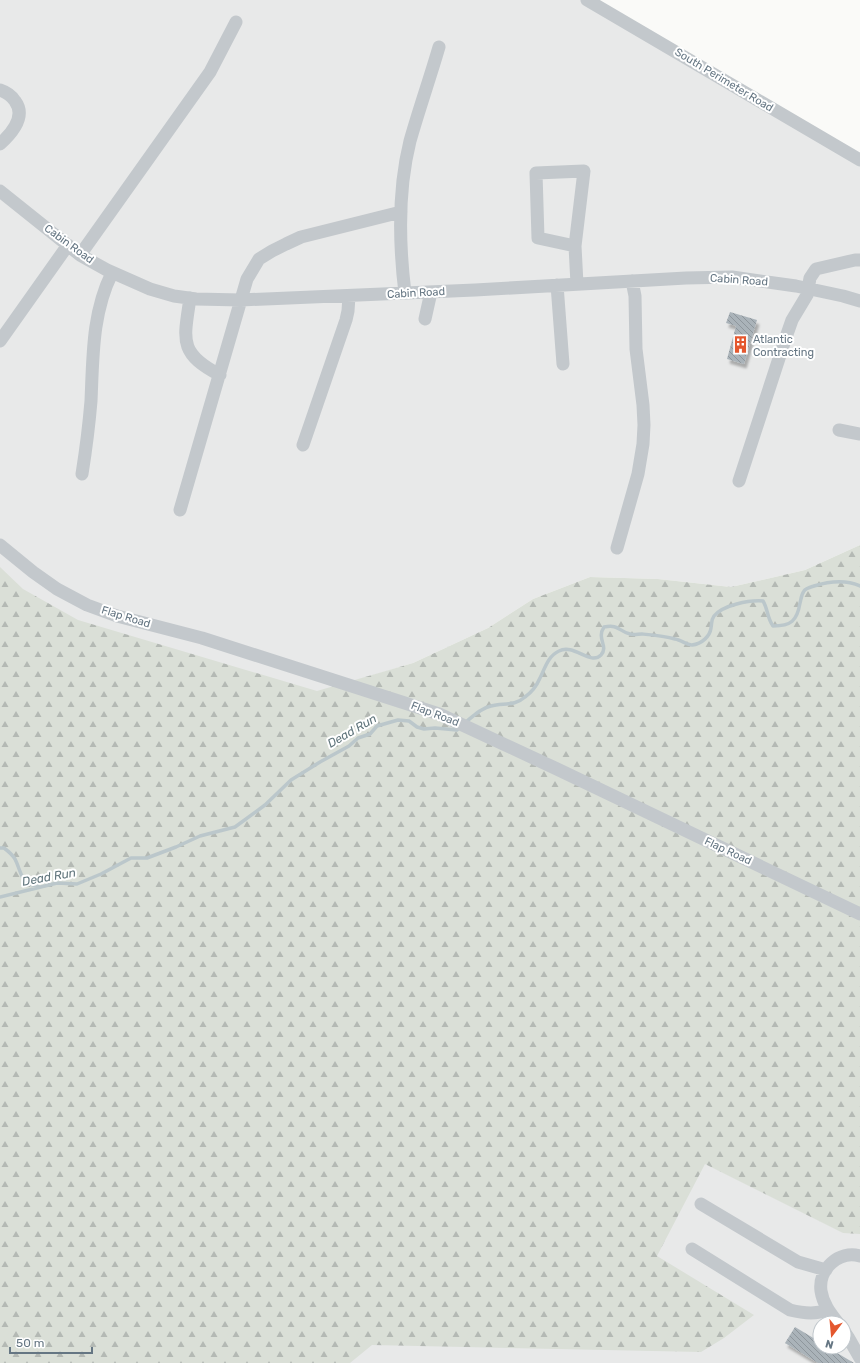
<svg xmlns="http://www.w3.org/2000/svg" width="860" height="1363" viewBox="0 0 860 1363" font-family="Rubik,sans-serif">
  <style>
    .built { fill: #e8e9e9; fill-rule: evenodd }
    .forest { fill: url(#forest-firs) }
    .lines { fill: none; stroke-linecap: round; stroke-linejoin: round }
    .stream { stroke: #bbc7cb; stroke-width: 3.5 }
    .building { fill: url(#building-back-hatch); filter: url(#shadow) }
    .minor { stroke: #c3c8cc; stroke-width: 13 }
    .labels { text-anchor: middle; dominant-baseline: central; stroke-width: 4; stroke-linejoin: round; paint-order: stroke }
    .street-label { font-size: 11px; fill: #657683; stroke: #fff }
    .poi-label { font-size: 11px; fill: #657683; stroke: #fff; text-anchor: start }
    .water-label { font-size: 12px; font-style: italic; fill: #60757c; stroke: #fff }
  </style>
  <defs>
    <pattern id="forest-firs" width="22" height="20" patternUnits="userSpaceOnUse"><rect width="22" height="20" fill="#dadfd7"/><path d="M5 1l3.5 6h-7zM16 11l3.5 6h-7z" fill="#b4b9b4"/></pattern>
    <pattern id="building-back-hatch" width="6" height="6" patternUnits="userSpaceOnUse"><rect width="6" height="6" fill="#aab3b9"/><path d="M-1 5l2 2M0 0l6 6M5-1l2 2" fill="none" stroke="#8e969c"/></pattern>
    <filter id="shadow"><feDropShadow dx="2.5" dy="4.5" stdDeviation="1" flood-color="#0004"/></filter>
  </defs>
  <rect width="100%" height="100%" fill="#fafaf8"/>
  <path class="built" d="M0 0H587L860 160V545L805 570 731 587 658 579 590 577 533 599 488 628 413 663 357 680 860 907V1363H0ZM820 1323H844V1347H820Z"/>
  <path class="forest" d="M860 545V1234L843 1233 705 1164 657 1256 754 1315 724 1338 701 1352 372 1345 350 1363H0V567L23 589 78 620 317 691 413 663 488 628 533 599 590 577 658 579 731 587 805 570Z"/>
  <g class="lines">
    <path class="stream" d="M466 722C473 716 481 708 491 706 504 703 515 706 525 697 532 692 537 685 540 678 545 668 548 656 559 651 574 643 590 666 601 655 609 646 596 639 604 627 619 624 618 631 630 634 634 635 638 634 642 634 653 635 665 636 675 639 681 640 687 645 692 645 702 644 710 636 711 628 712 623 711 620 714 616 723 605 749 600 763 601 768 609 767 618 773 626 791 626 797 621 800 603 801 600 801 595 804 591 806 588 811 587 814 586 830 581 845 579 860 586
      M0 848H4C8 851 12 854 15 859 22 873 20 884 38 886
      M0 897 57 883 77 884 101 874 131 858H147L176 847 200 836 235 827 265 805 291 780 320 762 349 746 358 738 370 734 377 726 398 720 409 721 417 727 424 729 435 728 457 730 461 726"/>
  </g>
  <path class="building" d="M730 312 757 320 744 364 727 359 736 326 726 323Z
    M795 1327 820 1342V1347H827L854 1363H818L785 1343Z"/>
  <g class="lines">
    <path class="minor" d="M587 0 860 160
      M0 90C6 92 11 95 15 101 27 117 11 134 0 144
      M0 191 80 255 107 270 150 289 174 296 196 299 241 300 475 290 686 278 732 277 796 286 843 296 860 301
      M575 246 538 238 536 173 584 171 575 246 577 284
      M80 255 210 72 236 22
      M557 285 563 364
      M405 293C399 244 398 189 410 141 419 109 430 78 439 47
      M190 298C184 340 178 353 220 375
      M425 319 431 292
      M0 341 68 245
      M839 430 860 434
      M303 445 346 320 348 311 349 296
      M82 474C86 449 89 425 91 401 93 357 92 313 112 273
      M739 481 785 340 792 320 807 295 810 278 816 269 855 260H860
      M180 510 247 279 259 259 272 251 286 244 301 237 401 212
      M0 545 33 572 57 589 87 605 117 616 202 638 439 714 557 769 860 914
      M617 548 638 474 643 444 644 425 643 405 636 349 635 296 632 281
      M701 1204 798 1262 826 1270
      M692 1249 790 1310C802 1313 815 1315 827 1310
      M838 1323C830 1313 823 1304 821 1291 818 1269 839 1250 860 1256
      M844 1331 848 1337 860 1358"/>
  </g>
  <defs>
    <symbol id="building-bare" viewBox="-9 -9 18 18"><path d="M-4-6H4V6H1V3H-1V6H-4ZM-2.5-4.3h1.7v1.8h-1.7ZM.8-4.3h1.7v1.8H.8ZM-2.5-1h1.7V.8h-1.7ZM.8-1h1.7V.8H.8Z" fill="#e4572e" stroke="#fff" stroke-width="2.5" paint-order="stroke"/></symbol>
  </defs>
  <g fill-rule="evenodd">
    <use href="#building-bare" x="728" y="332" width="25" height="25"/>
  </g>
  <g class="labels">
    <g class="street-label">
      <text transform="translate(724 80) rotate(31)">South Perimeter Road</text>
      <text transform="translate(69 244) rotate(36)">Cabin Road</text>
      <text transform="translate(739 280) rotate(4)">Cabin Road</text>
      <text transform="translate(416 293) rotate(-3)">Cabin Road</text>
      <text transform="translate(126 617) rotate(17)">Flap Road</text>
      <text transform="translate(435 714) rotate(21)">Flap Road</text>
      <text transform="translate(728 851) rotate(25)">Flap Road</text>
    </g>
    <g class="poi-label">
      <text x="753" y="339">Atlantic<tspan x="753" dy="13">Contracting</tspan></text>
    </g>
    <g class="water-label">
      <text transform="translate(352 731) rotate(-30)">Dead Run</text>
      <text transform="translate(49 877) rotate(-10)">Dead Run</text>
    </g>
  </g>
  <g transform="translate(832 1335) rotate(196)"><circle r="19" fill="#ffffff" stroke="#c1c8cd"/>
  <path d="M0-3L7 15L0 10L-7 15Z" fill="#e4572e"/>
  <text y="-6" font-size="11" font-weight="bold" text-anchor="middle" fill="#657683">N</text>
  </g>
  <path d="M10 1347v6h82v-6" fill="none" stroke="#657683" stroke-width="2"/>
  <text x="16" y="1347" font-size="12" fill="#657683" stroke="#ffffff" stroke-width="3" paint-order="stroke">50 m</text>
</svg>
